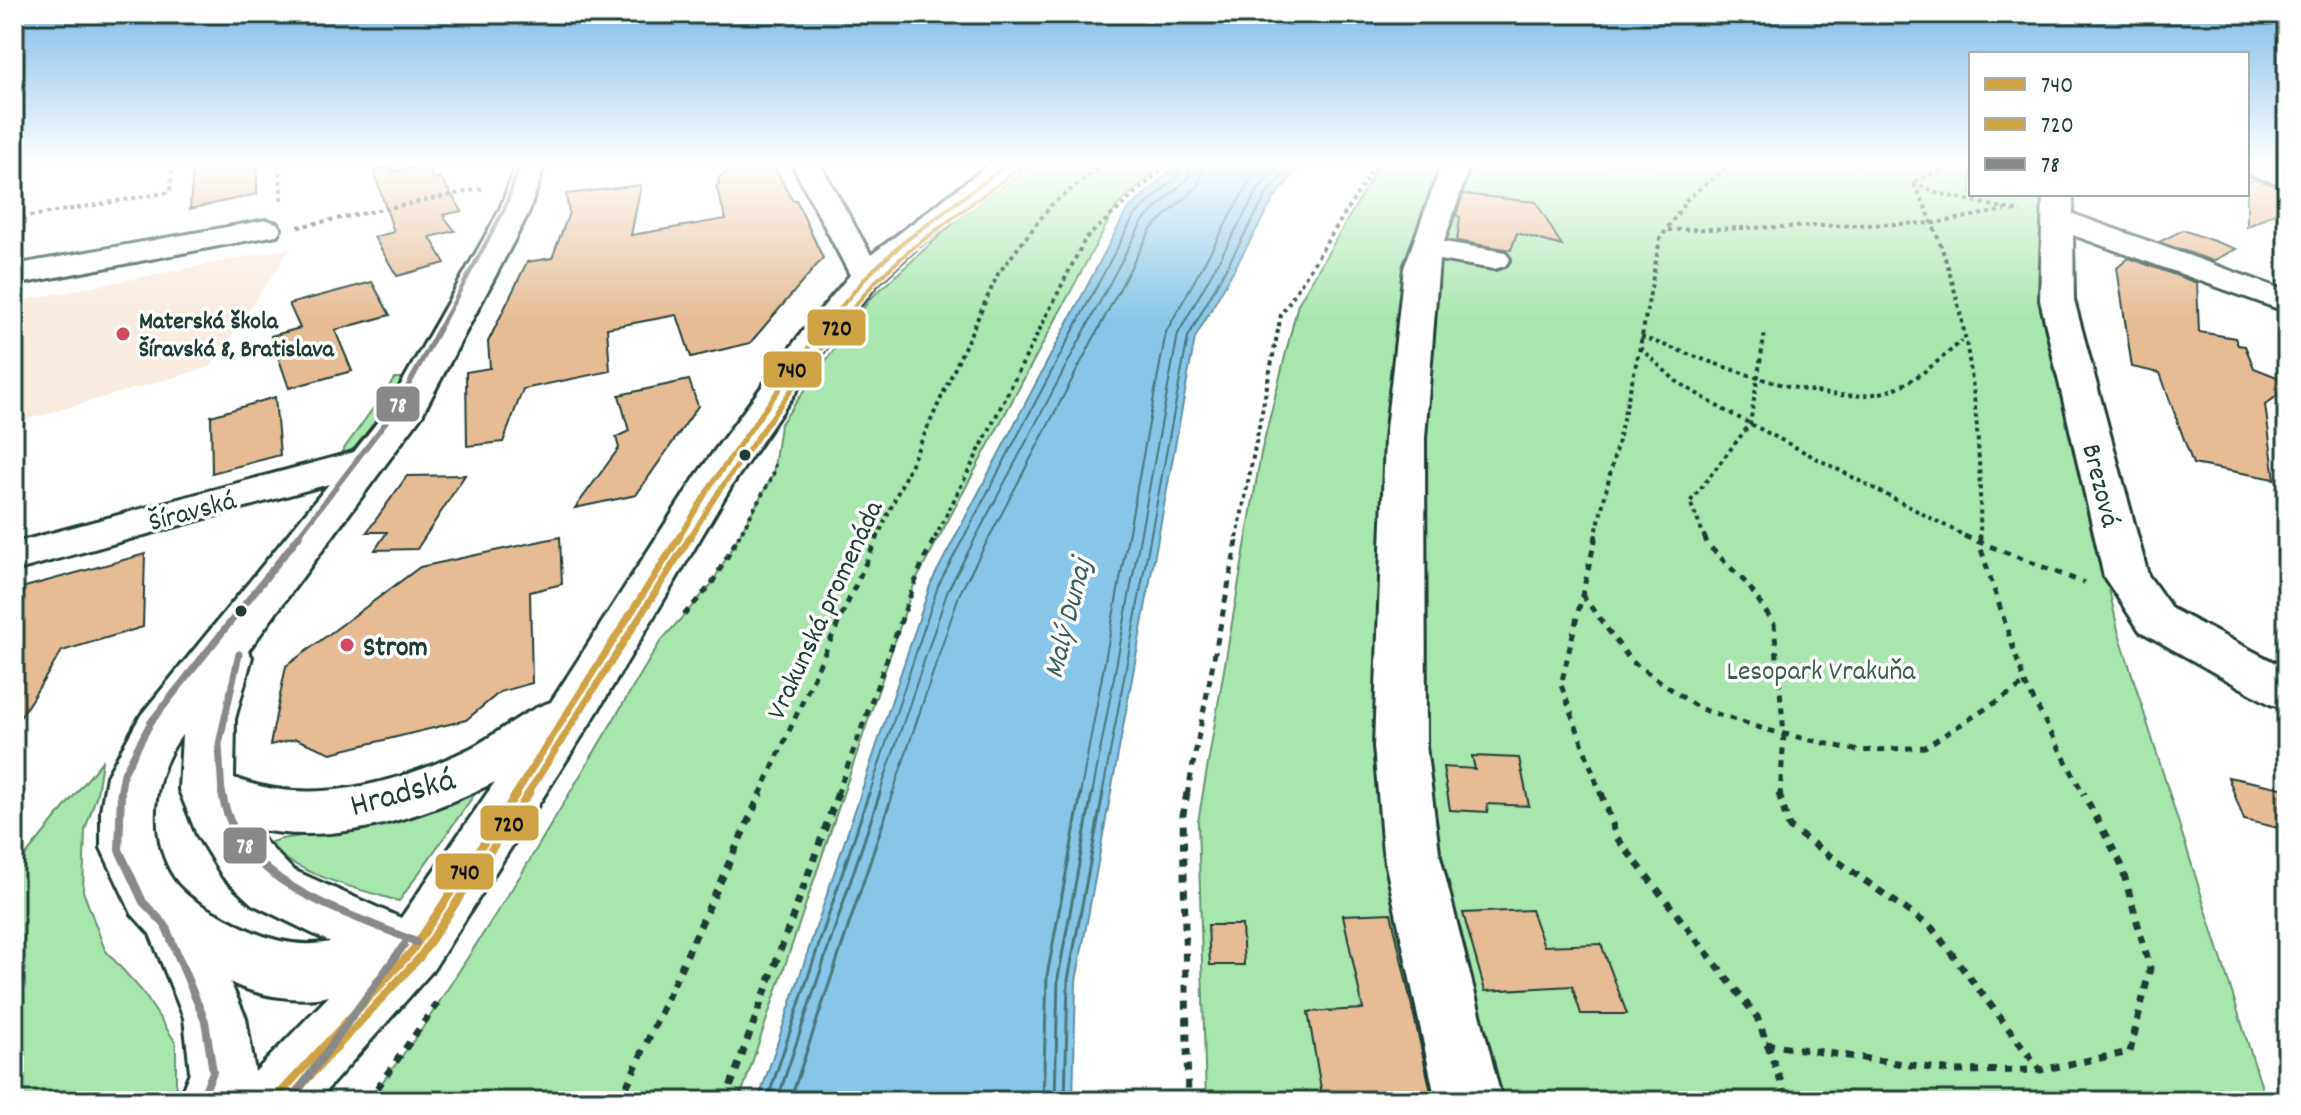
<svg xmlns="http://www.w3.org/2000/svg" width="2301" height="1115" font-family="Dekko,sans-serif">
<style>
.built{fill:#f8ebe0}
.green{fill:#a8e6ad;stroke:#649270;stroke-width:2}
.water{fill:#88c6e8;stroke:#5e8fa0;stroke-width:2}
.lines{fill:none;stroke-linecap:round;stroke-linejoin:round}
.shore-far1{stroke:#49747c;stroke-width:2}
.shore{stroke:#49747c;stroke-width:3}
.building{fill:#e6bc96;stroke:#1f3d34;stroke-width:2}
.minor-casing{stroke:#1f3d34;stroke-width:6}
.path-far2{stroke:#1f3d34;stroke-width:4;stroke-dasharray:4 4;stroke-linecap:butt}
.path-far1{stroke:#1f3d34;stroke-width:5;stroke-dasharray:7 7;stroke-linecap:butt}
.path{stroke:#1f3d34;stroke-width:7;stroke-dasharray:8 8;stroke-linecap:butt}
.minor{fill:#fff;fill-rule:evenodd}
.bus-1-far3-casing{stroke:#fff;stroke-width:8}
.bus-1-far2-casing{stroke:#fff;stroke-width:10}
.bus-1-far1-casing{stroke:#fff;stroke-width:13}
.bus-1-casing{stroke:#fff;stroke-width:14}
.bus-2-far3-casing{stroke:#fff;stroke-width:8}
.bus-2-far2-casing{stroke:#fff;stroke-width:10}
.bus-2-far1-casing{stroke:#fff;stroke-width:13}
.bus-2-casing{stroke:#fff;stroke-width:14}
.bus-3-far3-casing{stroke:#fff;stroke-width:8}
.bus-3-far2-casing{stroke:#fff;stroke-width:10}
.bus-3-far1-casing{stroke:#fff;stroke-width:13}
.bus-3-casing{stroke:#fff;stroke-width:14}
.bus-1-far3{stroke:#cea344;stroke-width:4}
.bus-1-far2{stroke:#cea344;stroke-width:5}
.bus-1-far1{stroke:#cea344;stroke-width:7}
.bus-1{stroke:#cea344;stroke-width:8}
.bus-2-far3{stroke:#cea344;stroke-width:4}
.bus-2-far2{stroke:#cea344;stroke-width:5}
.bus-2-far1{stroke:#cea344;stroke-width:7}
.bus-2{stroke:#cea344;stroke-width:8}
.bus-3-far3{stroke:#898989;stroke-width:4}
.bus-3-far2{stroke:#898989;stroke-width:5}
.bus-3-far1{stroke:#898989;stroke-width:7}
.bus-3{stroke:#898989;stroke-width:8}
.poi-dot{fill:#d1495b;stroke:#fff;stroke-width:3}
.bus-dot{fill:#1f3d34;stroke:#fff;stroke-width:3}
.labels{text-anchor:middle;stroke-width:7;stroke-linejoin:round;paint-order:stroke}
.far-poi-label{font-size:24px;font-weight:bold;fill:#1f3d34;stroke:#fff;text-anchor:start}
.street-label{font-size:28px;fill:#1f3d34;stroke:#fff}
.poi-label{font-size:28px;font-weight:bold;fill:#1f3d34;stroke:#fff;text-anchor:start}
.park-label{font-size:28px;fill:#3a5f4c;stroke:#fff}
.water-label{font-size:30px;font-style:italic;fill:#395f61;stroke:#fff}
.near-street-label{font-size:34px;fill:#1f3d34;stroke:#fff}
.line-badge{stroke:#fff;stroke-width:3}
.badge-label{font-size:22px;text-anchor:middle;font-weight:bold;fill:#fff}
.pale-badge-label{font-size:22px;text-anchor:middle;font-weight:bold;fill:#111}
</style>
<rect width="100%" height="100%" fill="#fff"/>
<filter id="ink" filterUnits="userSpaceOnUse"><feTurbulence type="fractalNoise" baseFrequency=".0125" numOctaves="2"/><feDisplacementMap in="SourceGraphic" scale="16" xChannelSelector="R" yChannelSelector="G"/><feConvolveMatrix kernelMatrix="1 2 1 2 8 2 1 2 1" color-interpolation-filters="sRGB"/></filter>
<g filter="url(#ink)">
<path class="built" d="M291,248L210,367L14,423V302Z"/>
<g class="green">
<path d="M1031,164H1163L1116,207L915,582L739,1101H368L420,1032L522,873L660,642L711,585L773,475L780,425L870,299L960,217Z"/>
<path d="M1380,164H1971V194H2052L2047,308L2118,630L2266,1101H1206L1198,822L1261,453L1298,304Z"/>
<path d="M395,378H408L364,443L338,457Z"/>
<path d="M102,761L97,794L85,830L83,891L105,950L142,991L176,1043V1094L173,1101H14V847L18,865Z"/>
<path d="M472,794L474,795L399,901C353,888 309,877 270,849L271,842L281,839L353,828Z"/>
</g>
<path class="water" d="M1178,164H1302L1275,197L1195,338L1076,981L1073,1101H758L931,583L1127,210Z"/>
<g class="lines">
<g class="shore-far1">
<path d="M869,795L938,586L1134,216L1180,173L1182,164"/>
<path d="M879,795L948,590L1142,222L1188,178L1193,164"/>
<path d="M892,795L959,595L1151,229L1198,186L1205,164"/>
<path d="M1080,795L1166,332L1249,182L1263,164"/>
<path d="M1092,795L1178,334L1259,188L1279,164"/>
<path d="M1102,795L1188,337L1268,192L1292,164"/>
</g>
<g class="shore">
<path d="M767,1101L869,793"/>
<path d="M777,1101L880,793"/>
<path d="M790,1101L893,793"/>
<path d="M1043,1101L1047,976L1081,793"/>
<path d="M1055,1101L1058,978L1092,793"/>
<path d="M1065,1101L1068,980L1103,793"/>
</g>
</g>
<g class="building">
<path d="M193,164H257V194L190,209Z"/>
<path d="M390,164L394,171L427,164L433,179L440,177L462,211L443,215L455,231L430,237L445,263L397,276L374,237L394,232L374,172Z"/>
<path d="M750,164H773L792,200H796L823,258L750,343L691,357L677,315L607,328L610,371L523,389L503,442L467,446L466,372L490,368L488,342L527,262L552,258L569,213L566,194L641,185L631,235L726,219L716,186L719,184L718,178L737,166Z"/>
<path d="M2254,179L2287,189V207L2247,227V183Z"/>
<path d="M1463,194L1536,202L1562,246L1517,233L1511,250L1457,241L1460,217L1456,215Z"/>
<path d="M2183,230L2236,249L2213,261L2159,242Z"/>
<path d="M2129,258L2197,283L2199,332L2235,338L2238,345L2245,346L2254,368L2287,381V388L2265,405L2275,479L2193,464L2160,373L2132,367L2117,268Z"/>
<path d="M372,282L390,315L335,330L352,371L289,388L271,336L300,328L289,304Z"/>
<path d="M689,380L698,406L636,495L575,508L619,448L616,437L629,431L619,395Z"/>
<path d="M275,397L280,455L212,473L211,416Z"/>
<path d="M465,475L417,549L375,550L387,532H367L407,476Z"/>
<path d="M560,537L562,584L530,592L532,683L500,692L466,720L331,753L296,739L270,745L286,666L420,567Z"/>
<path d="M145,554L143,627L62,651L14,727V590Z"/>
<path d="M1472,756L1519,758L1529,806L1487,804L1488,812L1450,810L1443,767L1475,769Z"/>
<path d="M2228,777L2287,789V830L2244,820Z"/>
<path d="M1531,910L1544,946L1601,944L1627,1014H1581L1572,986L1485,991L1463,913Z"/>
<path d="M1391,913L1433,1101H1323L1308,1012L1363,1009L1343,915Z"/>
<path d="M1208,925H1242L1244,965H1210Z"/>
</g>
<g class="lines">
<g class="minor-casing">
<g id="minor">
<path d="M517,164H545L528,214L422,415L248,651L252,657L235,719L234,778C310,808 400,783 471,748C498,734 522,711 551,702L696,476L802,332L850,275L792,164H820L871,255L990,164H1022L915,249L878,283L827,346L732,485L596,714L433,970L317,1101H178L190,1072L184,1018L150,934L132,914L101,848V810L107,776L141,715L329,484L14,571V543L354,452L386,411L498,214ZM182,735L179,790L197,835L223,877L252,904L330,942C294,949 262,938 231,921C210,910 186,899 172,879C144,837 152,774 182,735ZM495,782L401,918L293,870L252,828C334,847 421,818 495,782ZM230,982C256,996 300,1003 329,996L255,1072L246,1018Z"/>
<path d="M1442,164H1470L1444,242L1505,252L1510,259L1505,266L1494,269L1439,260L1425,438L1426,746L1439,852L1502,1101H1436L1383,852L1374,746L1385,438L1404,268Z"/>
<path d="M2247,164L2287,168V186L2247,174Z"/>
<path d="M2043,194H2073V214L2287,291V312L2073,235L2074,300L2148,575L2172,609L2287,669V709L2270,704L2140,631L2104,577L2040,300Z"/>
<path d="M266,220L277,223L281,229L277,235L14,285V265Z"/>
</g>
</g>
<g class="path-far2">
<path d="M279,164L282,203"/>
<path d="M1955,164L1913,182C1969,287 1982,420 1980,538"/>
<path d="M1913,182L1937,193L2021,212"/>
<path d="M14,219L170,192L173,164"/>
<path d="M298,227L484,188"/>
<path d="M1668,230L1935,223L2005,210"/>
<path d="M1641,337C1704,358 1827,413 1891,390C1918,380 1940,359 1962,341"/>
<path d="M1640,348L1676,381L1722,409L1969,538"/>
<path d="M738,538L773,475L775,464"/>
<path d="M877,538L998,274L1051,205L1104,164"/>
<path d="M935,538L1085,239L1168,164"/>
<path d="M1237,538L1281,315L1376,164"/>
<path d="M1595,538L1640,347L1660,239L1688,198L1732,164"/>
<path d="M1705,538L1690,502L1750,424L1765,332"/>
</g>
<g class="path-far1">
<path d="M1596,536L1561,685L1601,795"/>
<path d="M1704,536L1708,545L1748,585L1774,624L1784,734L1780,795"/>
<path d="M1964,536L2084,583"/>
<path d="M1980,536V546L2025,684L2084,795"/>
<path d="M1582,595L1631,661L1698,708L1767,730L1859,751L1925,747L2025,684"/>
<path d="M684,615L711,585L739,536"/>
<path d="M760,795L878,536"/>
<path d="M837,795L923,561L936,536"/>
<path d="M1187,795L1238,536"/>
</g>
<g class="path">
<path d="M1187,793L1183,814L1188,1101"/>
<path d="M1601,793L1617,838L1757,1017L1788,1101"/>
<path d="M1779,793L1789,827L1932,928L2040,1070"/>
<path d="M1766,1044L1952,1071L2040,1070L2130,1052L2150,968L2121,864L2083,793"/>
<path d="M368,1101L441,998"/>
<path d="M620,1101L761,793"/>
<path d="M725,1101L838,793"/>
</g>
<use href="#minor" class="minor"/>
<g class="bus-1-far3-casing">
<path id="bus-1-far3" d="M821,331L867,276L904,242L1008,164"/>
</g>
<g class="bus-1-far2-casing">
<path id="bus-1-far2" d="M679,538L711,485L822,329"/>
</g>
<g class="bus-1-far1-casing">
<path id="bus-1-far1" d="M515,795L680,536"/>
</g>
<g class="bus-1-casing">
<path id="bus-1" d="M273,1101L412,951L517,793"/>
</g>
<g class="bus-2-far3-casing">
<path id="bus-2-far3" d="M834,331L874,283L910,250L1014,172"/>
</g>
<g class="bus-2-far2-casing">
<path id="bus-2-far2" d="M690,538L719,491L835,329"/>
</g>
<g class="bus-2-far1-casing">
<path id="bus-2-far1" d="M527,795L691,536"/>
</g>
<g class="bus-2-casing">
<path id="bus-2" d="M287,1101L420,957L529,793"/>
</g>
<g class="bus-3-far3-casing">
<path id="bus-3-far3" d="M438,331L504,210L520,164"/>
</g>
<g class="bus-3-far2-casing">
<path id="bus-3-far2" d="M297,538L395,410L439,329"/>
</g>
<g class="bus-3-far1-casing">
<g id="bus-3-far1">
<path d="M120,795L124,773L151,722L299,536"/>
<path d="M222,795L219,744L239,654"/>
</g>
</g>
<g class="bus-3-casing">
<g id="bus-3">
<path d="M121,793L119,850L143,902L165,925L205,1021L213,1072L202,1097"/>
<path d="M222,793C237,885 343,910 416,942"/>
<path d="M295,1095L404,945"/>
</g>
</g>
<use href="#bus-1-far3" class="bus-1-far3"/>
<use href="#bus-1-far2" class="bus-1-far2"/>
<use href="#bus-1-far1" class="bus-1-far1"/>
<use href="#bus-1" class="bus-1"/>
<use href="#bus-2-far3" class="bus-2-far3"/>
<use href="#bus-2-far2" class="bus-2-far2"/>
<use href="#bus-2-far1" class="bus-2-far1"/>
<use href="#bus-2" class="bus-2"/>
<use href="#bus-3-far3" class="bus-3-far3"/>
<use href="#bus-3-far2" class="bus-3-far2"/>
<use href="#bus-3-far1" class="bus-3-far1"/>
<use href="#bus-3" class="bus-3"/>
</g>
</g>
<linearGradient id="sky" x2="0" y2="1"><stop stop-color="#81bbe8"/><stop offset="0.51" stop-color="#fff"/><stop offset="1" stop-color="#fff" stop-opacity="0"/></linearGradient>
<rect width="2301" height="320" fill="url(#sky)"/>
<g class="poi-dot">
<circle cx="123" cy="334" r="8"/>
<circle cx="347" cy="645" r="8"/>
</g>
<g class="bus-dot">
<circle cx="745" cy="455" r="7"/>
<circle cx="241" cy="611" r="7"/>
</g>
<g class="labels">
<g class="far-poi-label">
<text x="139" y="328">Materská škola<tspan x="139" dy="28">Šíravská 8, Bratislava</tspan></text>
</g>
<g class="street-label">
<text transform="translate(2103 485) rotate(76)" y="10">Brezová</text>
<text transform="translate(192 509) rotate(-15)" y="10">Šíravská</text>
<text transform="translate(823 609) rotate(-65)" y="10">Vrakunská promenáda</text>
</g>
<g class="poi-label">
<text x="363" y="655">Strom</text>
</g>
<g class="park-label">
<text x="1821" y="679">Lesopark Vrakuňa</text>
</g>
<g class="water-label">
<text transform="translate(1066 618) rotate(-76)" y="10">Malý Dunaj</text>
</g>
<g class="near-street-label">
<text transform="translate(402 790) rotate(-15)" y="12">Hradská</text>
</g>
</g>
<g class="line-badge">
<rect x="806" y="308" width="61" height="39" rx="8" fill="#cea344"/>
<rect x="762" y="350" width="61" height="39" rx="8" fill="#cea344"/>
<rect x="375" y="385" width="46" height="38" rx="8" fill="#898989"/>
<rect x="479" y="804" width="61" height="38" rx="8" fill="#cea344"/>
<rect x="222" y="826" width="46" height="39" rx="8" fill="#898989"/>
<rect x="434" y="852" width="61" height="39" rx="8" fill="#cea344"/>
</g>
<g class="badge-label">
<text x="398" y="412">78</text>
<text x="245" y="853">78</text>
</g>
<g class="pale-badge-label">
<text x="837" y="335">720</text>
<text x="792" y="377">740</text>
<text x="509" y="831">720</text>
<text x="465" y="879">740</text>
</g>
<rect width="2301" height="1115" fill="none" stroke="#fff" stroke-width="48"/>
<rect x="24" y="24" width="2253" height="1067" fill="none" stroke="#1f3d34" stroke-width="3" filter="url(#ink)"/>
<rect x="1969" y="52" width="280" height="144" fill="#ffffff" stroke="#a5b1ae" stroke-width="2"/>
<rect x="1985" y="78" width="40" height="12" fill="#cea344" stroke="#a5b1ae" stroke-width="2"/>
<text x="2041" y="92" font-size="24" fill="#1f3d34">740</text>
<rect x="1985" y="118" width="40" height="12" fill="#cea344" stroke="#a5b1ae" stroke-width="2"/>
<text x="2041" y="132" font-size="24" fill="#1f3d34">720</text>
<rect x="1985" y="158" width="40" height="12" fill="#898989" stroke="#a5b1ae" stroke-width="2"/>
<text x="2041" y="172" font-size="24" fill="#1f3d34">78</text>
</svg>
